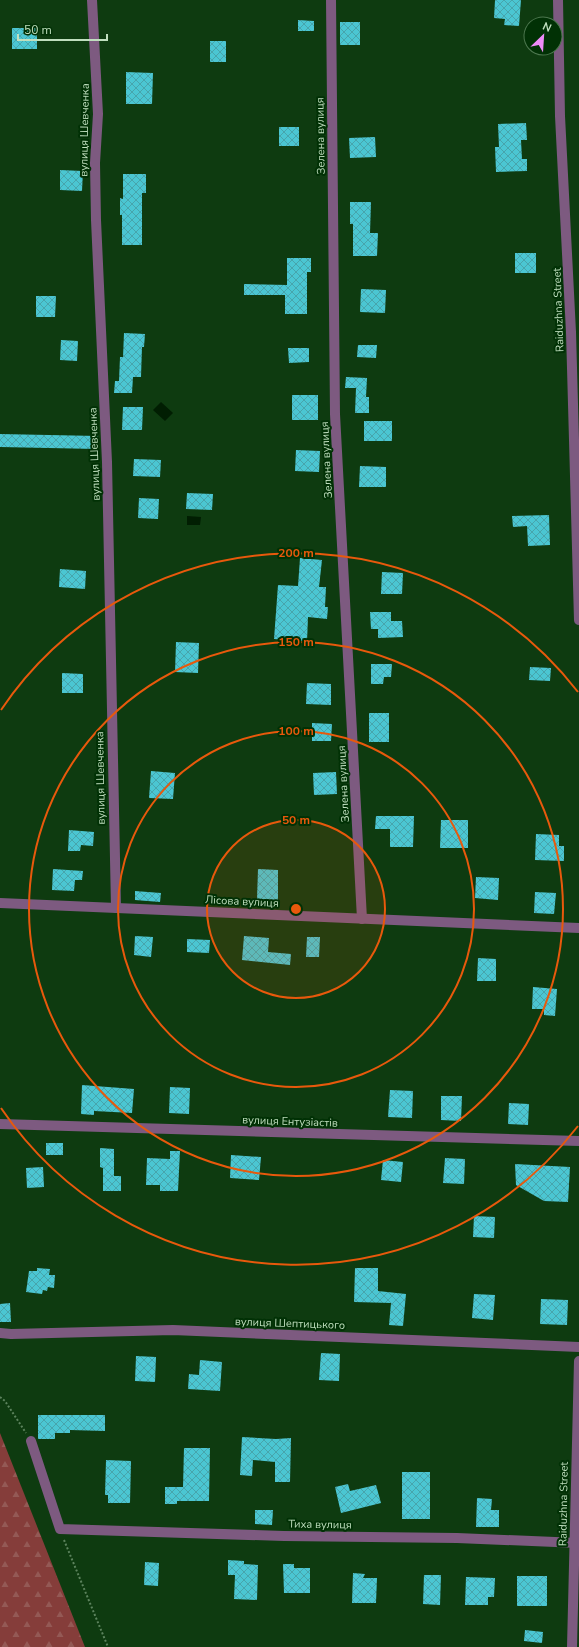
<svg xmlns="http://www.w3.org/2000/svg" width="579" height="1647" font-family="'Nunito Sans',sans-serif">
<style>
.forest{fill:url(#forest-firs)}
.water{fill:#011e02}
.building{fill:url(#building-cross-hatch)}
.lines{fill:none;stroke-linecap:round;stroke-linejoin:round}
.path{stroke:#5c835d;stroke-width:2;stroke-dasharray:2 2;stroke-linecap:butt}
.minor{stroke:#7d5a80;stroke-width:10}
.ring{fill:none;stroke:#e8590c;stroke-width:2}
.labels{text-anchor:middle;stroke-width:4;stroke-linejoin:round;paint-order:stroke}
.street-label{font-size:11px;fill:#c0dfbf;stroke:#013105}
.centre{fill:#e8590c;stroke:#013105;stroke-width:2}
.ring-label{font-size:12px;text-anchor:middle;font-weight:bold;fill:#e8590c;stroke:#013105;stroke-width:4;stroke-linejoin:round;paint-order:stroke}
</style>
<defs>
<pattern id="forest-firs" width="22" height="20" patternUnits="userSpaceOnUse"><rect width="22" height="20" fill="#853d3a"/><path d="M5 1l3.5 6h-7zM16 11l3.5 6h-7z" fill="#945955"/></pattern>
<pattern id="building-cross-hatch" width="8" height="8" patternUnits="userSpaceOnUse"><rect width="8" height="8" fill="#4bc6d2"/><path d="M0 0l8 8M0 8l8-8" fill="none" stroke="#47a5ac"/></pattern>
</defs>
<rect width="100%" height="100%" fill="#0e3b10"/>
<path class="forest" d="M0,1433L85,1647H0Z"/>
<g class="water">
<path d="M161,402L173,413L165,421L153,410Z"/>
<path d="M187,516L201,517L200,525H187Z"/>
</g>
<g class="building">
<path d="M495,0H521L519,26L504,25L505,19L494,18Z"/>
<path d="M298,20L314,21V31H298Z"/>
<rect x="340" y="22" width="20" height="23"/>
<rect x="12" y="28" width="25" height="21"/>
<rect x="210" y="41" width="16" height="21"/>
<path d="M126,72L153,73L152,104H126Z"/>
<path d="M526,123L527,140H521L522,159H527V171L496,172L495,147H499L498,124Z"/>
<rect x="279" y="127" width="20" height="19"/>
<path d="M375,137L376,157L350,158L349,138Z"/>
<path d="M60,170L83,171L82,191L60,190Z"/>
<path d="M123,174H146V193H142V245H122V215H120V198L123,199Z"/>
<path d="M350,202H371L370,233H378L377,256H353V224H350Z"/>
<rect x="515" y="253" width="21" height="20"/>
<path d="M287,258H311V272H307V314H285V295H244V284L287,285Z"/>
<path d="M361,289L386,290L385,313L360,312Z"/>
<path d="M36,296H56L55,317H36Z"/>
<path d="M124,333L145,334L144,347H142L141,377H133L132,393H114L115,381H119L120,357H123Z"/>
<path d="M61,340L78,341L77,361L60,360Z"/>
<path d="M358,345H377L376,358L357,357Z"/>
<path d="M288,348H309V362L289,363Z"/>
<path d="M346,377L367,378L366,397H369V413H355L356,388H345Z"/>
<rect x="292" y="395" width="26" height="25"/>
<path d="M123,407H143L142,430H122Z"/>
<rect x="364" y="421" width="28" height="20"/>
<path d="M0,434L98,436L97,449L0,447Z"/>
<path d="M296,450L320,451L319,472L295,471Z"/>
<path d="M134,459L161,460L160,477L133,476Z"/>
<path d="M360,466L386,467V487H359Z"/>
<path d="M187,493L213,494L212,510L186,509Z"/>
<path d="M139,498L159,499L158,519L138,518Z"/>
<path d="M549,515L550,545L528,546L527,526L513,527L512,516Z"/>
<path d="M300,558L322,560L319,587H326L325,607H328L327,619L308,617L307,642L274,639L278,585L298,586Z"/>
<path d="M60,569L86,571L85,589L59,587Z"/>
<path d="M382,572L403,573L402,594H381Z"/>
<path d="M370,612H391V621H402L403,637L378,638V629H371Z"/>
<path d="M176,642L199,643L198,673L175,672Z"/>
<path d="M371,664H392L391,677H384L383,684H371Z"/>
<path d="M530,667L551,668L550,681L529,680Z"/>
<path d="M62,673L83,674V693H62Z"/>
<path d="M307,683L331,684V705L306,704Z"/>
<rect x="369" y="713" width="20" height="29"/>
<path d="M312,723L332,724L331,741H312Z"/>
<path d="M151,771L175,773L173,799L149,798Z"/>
<path d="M336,772L337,794L314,795L313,773Z"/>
<path d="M376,816H414L413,847H390V829H375Z"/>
<path d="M441,820H468V848H440Z"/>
<path d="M69,830L94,832L93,846L81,845L80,851H68Z"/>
<path d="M536,834L559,835V846H564V861L535,860Z"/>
<path d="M53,869L83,871L82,880H75L74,891L52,890Z"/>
<path d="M258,869L278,870V900L257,899Z"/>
<path d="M476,877L499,878L498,900L475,898Z"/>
<path d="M135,891L161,893L160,902L135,900Z"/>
<path d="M535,892L556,893L554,914L534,913Z"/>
<path d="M135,936L153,937L151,957L134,955Z"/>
<path d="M244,936L269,938L268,952L291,954L290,965L242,960Z"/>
<path d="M307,937H320L319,957H306Z"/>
<path d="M187,939L210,940L209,953L187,952Z"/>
<path d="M478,958L496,959V981H477Z"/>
<path d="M533,987L557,989L555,1016L544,1015V1009H532Z"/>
<path d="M82,1085L134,1089L132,1113L94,1111V1115L81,1114Z"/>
<path d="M170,1087L190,1088L189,1114L169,1113Z"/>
<path d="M390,1090L413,1091L412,1118L388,1117Z"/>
<path d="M441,1096H462L461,1121L441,1120Z"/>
<path d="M509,1103L529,1104L528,1125L508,1124Z"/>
<rect x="46" y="1143" width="17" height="12"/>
<path d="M100,1148L114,1149V1176H121V1191H103V1168L100,1167Z"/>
<path d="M170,1151H180L178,1191H160V1185H146L147,1158L170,1159Z"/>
<path d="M231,1155L261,1157L259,1180L230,1178Z"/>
<path d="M445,1158L465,1159L464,1184L443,1183Z"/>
<path d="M383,1160L403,1162L401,1182L381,1180Z"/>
<path d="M515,1164L570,1167L568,1202L544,1201L516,1185Z"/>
<path d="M43,1167L44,1187L27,1188L26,1168Z"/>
<path d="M474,1216L495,1217L494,1238L473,1237Z"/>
<path d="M37,1268L50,1269L49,1275H55L54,1288L48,1287L47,1291L43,1290L42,1294L26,1292L29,1271H37Z"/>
<path d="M355,1268H378V1291L406,1294L403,1326L389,1325L391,1303L354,1302Z"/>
<path d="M474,1294L495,1295L493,1320L472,1318Z"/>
<path d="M541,1299L568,1300L567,1325L540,1324Z"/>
<path d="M10,1303L11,1322H0V1304Z"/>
<path d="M321,1353L340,1354L339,1381L319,1380Z"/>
<path d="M136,1356L156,1357L155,1382L135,1381Z"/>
<path d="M200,1360L222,1362L220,1391L188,1389L189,1374L199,1375Z"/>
<path d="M38,1415H105V1431L70,1430V1433H55V1439H38Z"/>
<path d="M242,1437L276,1439L291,1438L290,1482H275V1462L253,1460L252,1476L240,1475Z"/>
<path d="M184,1448H210L209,1501H177V1504H165V1487H183Z"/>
<path d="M106,1460L131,1461L130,1503H108V1495H105Z"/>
<rect x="402" y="1472" width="28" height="47"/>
<path d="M348,1484L350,1491L376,1485L381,1503L341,1513L335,1487Z"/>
<path d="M477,1498L492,1499L491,1510H499V1527H476Z"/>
<path d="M255,1510H273L272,1525L255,1524Z"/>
<path d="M228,1560L244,1561V1564L258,1565L257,1600L234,1599L235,1575H228Z"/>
<path d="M145,1562L159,1563L158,1586L144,1585Z"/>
<path d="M283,1564H294V1568H310V1593H284Z"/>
<path d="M353,1573L365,1574L363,1578H377L376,1603H352Z"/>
<path d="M424,1575H441L440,1605L423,1604Z"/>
<rect x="517" y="1576" width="30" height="30"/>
<path d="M466,1577L495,1578L494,1597H488V1605H465Z"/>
<path d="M525,1630L543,1632L542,1643L524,1641Z"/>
</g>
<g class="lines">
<g class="path">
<path d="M0,1397L5,1401L26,1433"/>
<path d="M64,1540L108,1647"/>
</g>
<g class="minor">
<path d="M92,0L98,114L95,163L96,220L107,462L116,908"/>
<path d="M331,0L335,414L362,919"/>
<path d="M558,0L560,116L571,332L579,620"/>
<path d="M0,903L579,928"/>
<path d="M0,1124L579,1141"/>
<path d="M0,1333L11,1334L173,1330L579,1347"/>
<path d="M31,1441L60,1529L284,1536L457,1538L579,1543"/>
<path d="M572,1647L579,1361"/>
</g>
</g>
<circle cx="296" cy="909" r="89" fill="#e8590c" fill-opacity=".12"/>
<g class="ring">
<circle cx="296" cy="909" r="89"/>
<circle cx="296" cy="909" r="178"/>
<circle cx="296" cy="909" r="267"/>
<path d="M578 1126A356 356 0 0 1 1 1108M1 710A356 356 0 0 1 578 692"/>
</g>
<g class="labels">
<g class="street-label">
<text transform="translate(84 130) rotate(-89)" y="4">вулиця Шевченка</text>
<text transform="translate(320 136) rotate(-91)" y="4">Зелена вулиця</text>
<text transform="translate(558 310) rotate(-92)" y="4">Raiduzhna Street</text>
<text transform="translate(94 454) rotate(-92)" y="4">вулиця Шевченка</text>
<text transform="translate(326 460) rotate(-93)" y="4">Зелена вулиця</text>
<text transform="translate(100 778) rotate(-91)" y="4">вулиця Шевченка</text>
<text transform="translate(343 784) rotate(-93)" y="4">Зелена вулиця</text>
<text transform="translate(242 901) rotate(3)" y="4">Лісова вулиця</text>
<text transform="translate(290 1121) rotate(2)" y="4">вулиця Ентузіастів</text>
<text transform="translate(290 1323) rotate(2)" y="4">вулиця Шептицького</text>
<text transform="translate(563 1504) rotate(-89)" y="4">Raiduzhna Street</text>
<text transform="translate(320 1524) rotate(1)" y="4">Тиха вулиця</text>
</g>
</g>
<circle cx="296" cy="909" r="6" class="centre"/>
<g class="ring-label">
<text x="296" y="557">200 m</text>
<text x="296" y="646">150 m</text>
<text x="296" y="735">100 m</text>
<text x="296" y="824">50 m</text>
</g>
<g transform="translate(543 36) rotate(25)"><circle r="19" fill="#013105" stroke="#4d774f"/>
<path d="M0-3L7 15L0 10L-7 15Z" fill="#ee8bf8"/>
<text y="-6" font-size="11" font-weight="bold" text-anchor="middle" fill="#c0dfbf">N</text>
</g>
<path d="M18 34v6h89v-6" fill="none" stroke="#c0dfbf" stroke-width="2"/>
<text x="24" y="34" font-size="12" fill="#c0dfbf" stroke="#013105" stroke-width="3" paint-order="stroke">50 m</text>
</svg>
